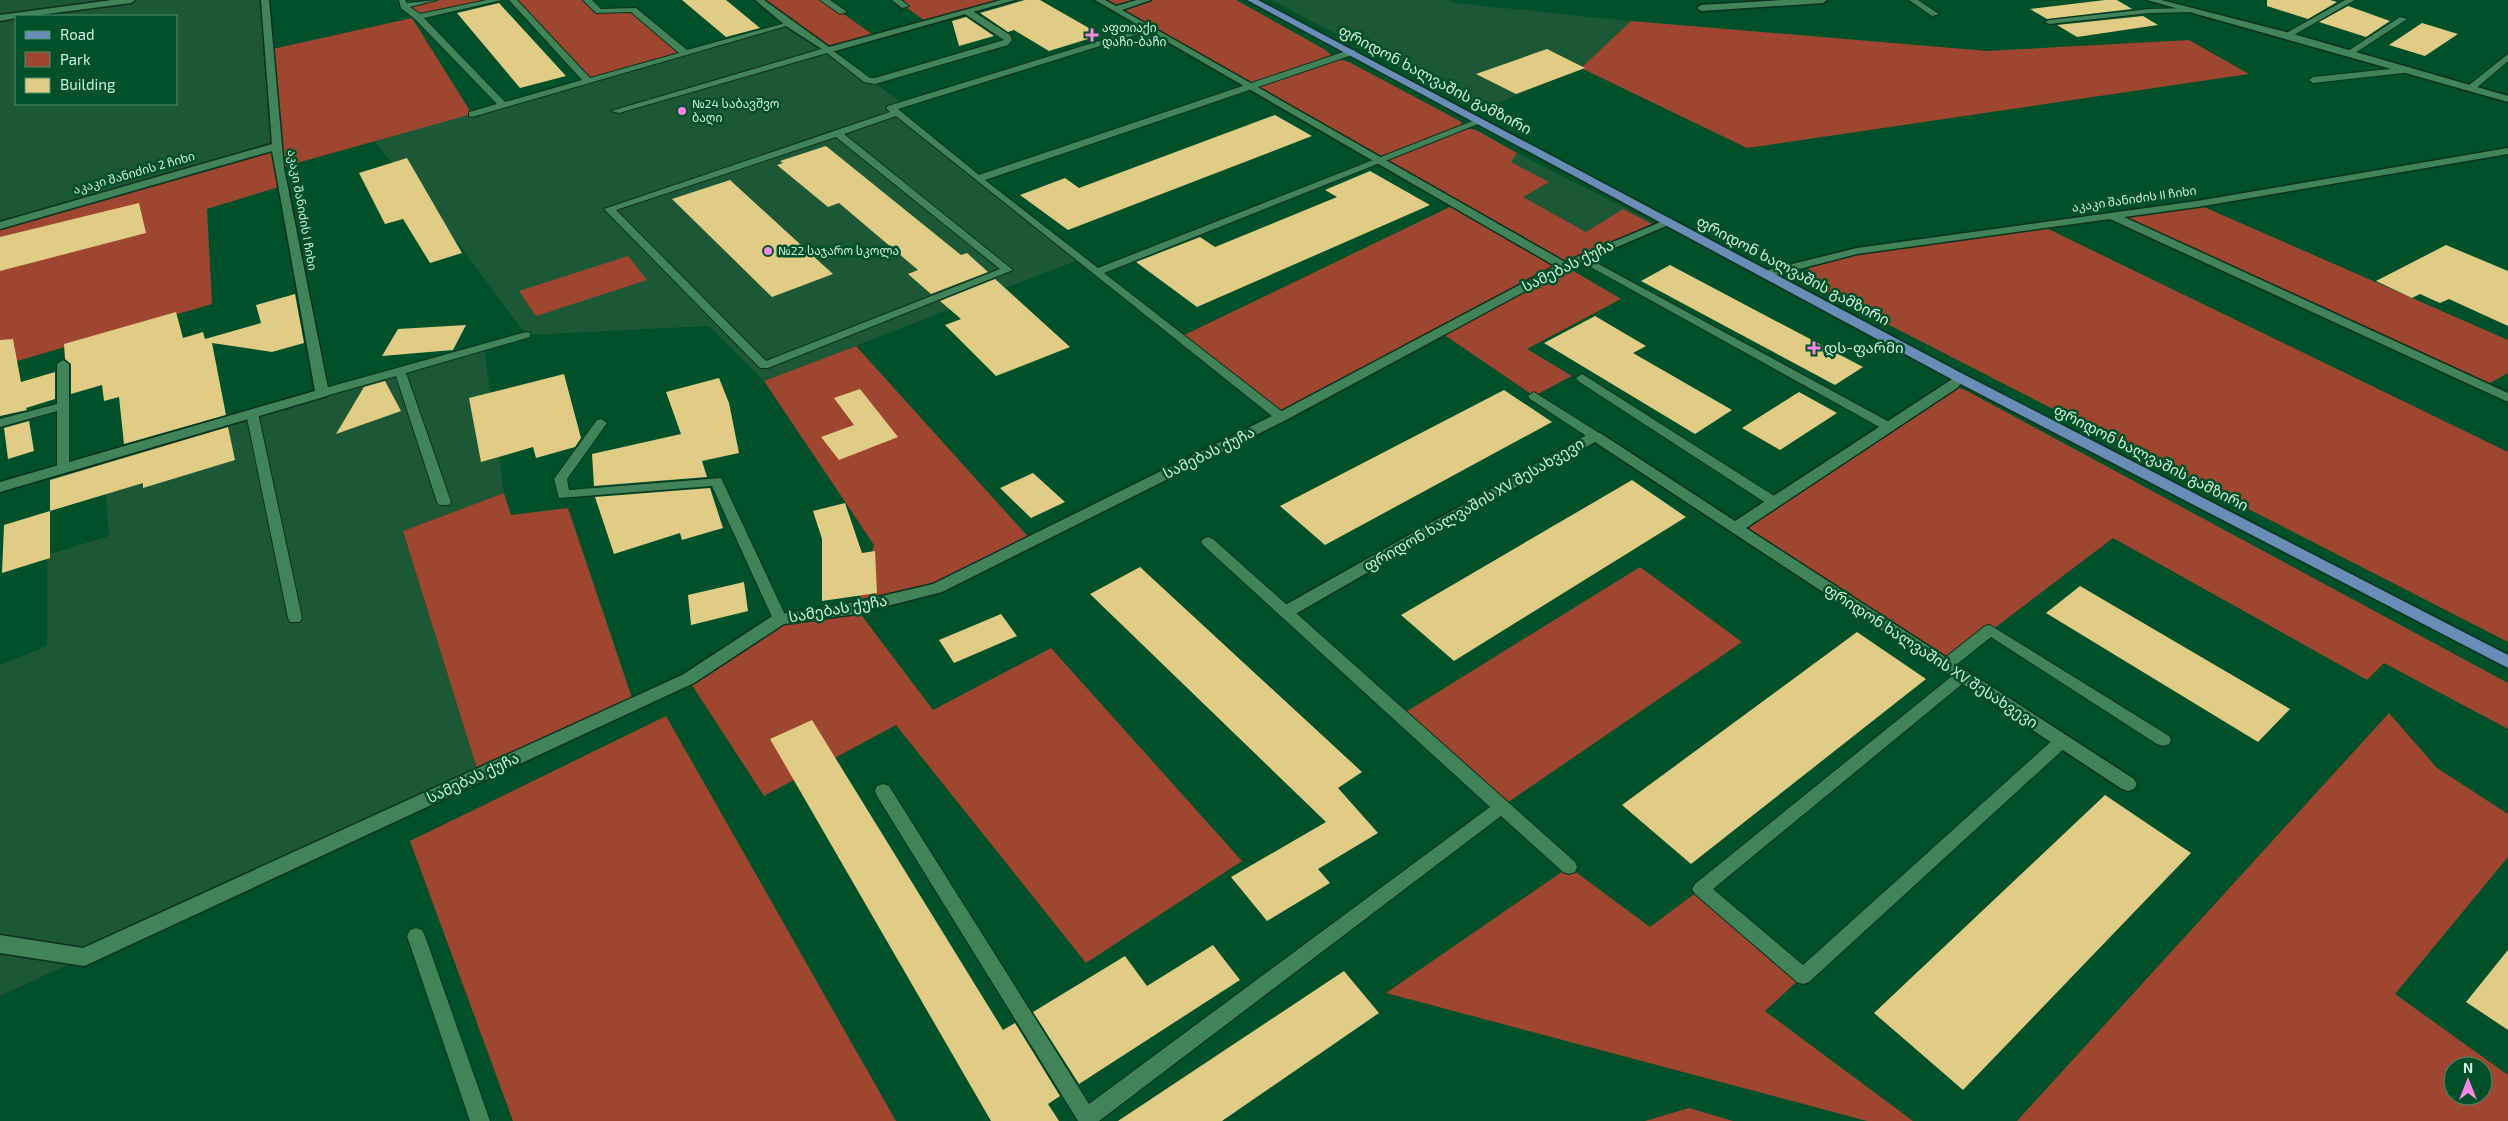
<svg xmlns="http://www.w3.org/2000/svg" width="2508" height="1121" font-family="'Exo 2','Noto Sans Georgian',sans-serif">
<style>
.built{fill:#1d5836;fill-rule:evenodd}
.green{fill:#9f4630;fill-rule:evenodd}
.building{fill:#e0cc84}
.lines{fill:none;stroke-linecap:round;stroke-linejoin:round}
.lane-casing{stroke:#0c311c;stroke-width:2}
.street-casing{stroke:#0c311c;stroke-width:3}
.primary-casing{stroke:#0c311c;stroke-width:3}
.lane{fill:#41845a;fill-rule:evenodd}
.street{fill:#41845a;fill-rule:evenodd}
.primary{fill:#688db7;fill-rule:evenodd}
.poi-dot{fill:#fb87e5;stroke:#00502a;stroke-width:2}
.labels{text-anchor:middle;stroke-width:5;stroke-linejoin:round;paint-order:stroke}
.far-poi-label{font-size:12px;fill:#cdefd7;stroke:#00502a;text-anchor:start}
.far-street-label{font-size:12px;fill:#cdefd7;stroke:#00502a}
.street-label{font-size:15px;fill:#cdefd7;stroke:#00502a}
.poi-label{font-size:15px;fill:#cdefd7;stroke:#00502a;text-anchor:start}
</style>
<rect width="100%" height="100%" fill="#00502a"/>
<g class="built">
<path d="M0,0H265L277,146L0,226ZM16,16H176V104H16Z"/>
<path d="M1271,0H1448L1454,3L1631,21L1581,68L1482,110Z"/>
<path d="M789,24L904,104L892,108L1081,259L764,381L709,326L526,335L459,244L374,141Z"/>
<path d="M1517,153L1643,217L1656,226L1623,209L1586,232L1522,197L1548,182L1510,162Z"/>
<path d="M484,347L504,493L403,531L479,775L0,996V665L47,646V555L109,536L103,457Z"/>
</g>
<g class="green">
<path d="M433,0H498L418,17L404,6Z"/>
<path d="M513,0H587L599,11L633,10L685,53L588,81Z"/>
<path d="M759,0H824L876,37L828,50Z"/>
<path d="M896,0H994L1000,3L928,23Z"/>
<path d="M1099,0H1236L1324,49L1335,58L1349,62L1460,121L1465,128L1476,130L1517,153L1511,162L1549,182L1523,197L1586,232L1623,209L1656,226L1565,266L1621,299L1527,349L1572,376L1534,396L1440,332L1281,417L1180,337L1456,204Z"/>
<path d="M412,18L472,114L279,168L282,186L207,209L212,304L0,366V226L276,146L268,50Z"/>
<path d="M1631,21L1988,51L2189,40L2249,74L1747,148L1581,68Z"/>
<path d="M2197,204L2508,340V373L2483,387L2112,216Z"/>
<path d="M2042,226L2508,452V642L1809,284V264L1857,251Z"/>
<path d="M628,256L647,280L536,316L519,291Z"/>
<path d="M856,346L1032,541L937,588L856,608L933,710L1051,648L1242,861L1086,963L896,725L764,796L688,679L780,619L856,608L874,545L764,381Z"/>
<path d="M1952,385L1967,391L2508,683V729L2384,663L2367,680L2113,538L1946,665L1735,528Z"/>
<path d="M504,493L511,515L568,508L634,704L479,775L403,531Z"/>
<path d="M1640,567L1742,642L1501,807L1401,715Z"/>
<path d="M2389,713L2437,768L2508,814V857L2395,994L2508,1075V1121H2017ZM2453,1066H2483V1096H2453Z"/>
<path d="M666,716L896,1121H513L410,841Z"/>
<path d="M1569,867L1650,927L1701,889L1803,976L1765,1011L1913,1121H1867L1386,993Z"/>
<path d="M1689,1108L1733,1121H1645Z"/>
</g>
<g class="building">
<path d="M682,0H726L760,28L726,37Z"/>
<path d="M1025,0H1040L1101,35L1049,51L1014,30L1008,32L980,13Z"/>
<path d="M2105,0H2117L2132,9L2047,19L2030,9Z"/>
<path d="M2267,0H2330L2337,2L2308,19L2267,6Z"/>
<path d="M499,3L566,76L520,88L457,13Z"/>
<path d="M2348,6L2390,21L2366,37L2319,22Z"/>
<path d="M2143,16L2158,25L2077,37L2057,25Z"/>
<path d="M966,17L994,36L959,46L952,21Z"/>
<path d="M2422,23L2458,34L2425,56L2389,45Z"/>
<path d="M1547,49L1585,68L1516,94L1476,74Z"/>
<path d="M1275,115L1312,136L1068,230L1020,195L1065,178L1079,188Z"/>
<path d="M826,146L961,255L967,253L988,272L931,294L908,274L918,270L839,203L828,207L777,165L783,163L780,161Z"/>
<path d="M407,158L462,253L430,263L403,219L385,224L359,173Z"/>
<path d="M1370,171L1430,205L1197,307L1136,262L1200,237L1215,247L1337,197L1325,190Z"/>
<path d="M730,180L778,224L833,274L772,297L672,199Z"/>
<path d="M139,203L146,233L0,271V237Z"/>
<path d="M2446,245L2508,271V326L2449,299L2440,303L2420,294L2412,298L2376,281Z"/>
<path d="M1670,265L1863,367L1835,385L1641,281Z"/>
<path d="M995,279L1070,347L996,376L945,325L961,319L940,301Z"/>
<path d="M295,294L304,343L272,352L212,343L226,415L124,444L119,397L104,401L102,385L71,394V364L65,359L64,344L176,312L183,338L203,332L205,339L261,323L256,305Z"/>
<path d="M1595,316L1646,346L1633,353L1732,410L1695,434L1544,343Z"/>
<path d="M466,325L453,350L382,356L398,329Z"/>
<path d="M13,339L21,382L55,372V399L26,408L27,410L0,416V340Z"/>
<path d="M564,374L581,438L575,447L536,458L533,447L481,462L469,398Z"/>
<path d="M719,378L729,403L739,453L702,461L707,477L594,486L592,454L681,434L666,392Z"/>
<path d="M385,381L401,411L336,434L364,387Z"/>
<path d="M860,389L898,437L839,460L821,437L854,425L834,398Z"/>
<path d="M1504,390L1552,422L1325,545L1280,506Z"/>
<path d="M1799,392L1837,413L1780,450L1742,428Z"/>
<path d="M29,421L34,451L8,459L4,428Z"/>
<path d="M228,427L235,460L143,488V483L50,511V480Z"/>
<path d="M1033,473L1065,502L1031,518L1000,488Z"/>
<path d="M1632,480L1686,517L1454,661L1401,615Z"/>
<path d="M710,488L723,528L682,540L680,533L614,554L595,497Z"/>
<path d="M845,503L862,553L875,551L877,593L822,601V539L813,511Z"/>
<path d="M50,511V558L2,573L4,525Z"/>
<path d="M1140,567L1362,772L1338,788L1378,833L1318,869L1330,883L1267,921L1231,877L1326,822L1090,594Z"/>
<path d="M744,582L748,611L691,625L688,595Z"/>
<path d="M2080,586L2290,709L2258,742L2046,613Z"/>
<path d="M1001,614L1017,636L954,663L939,640Z"/>
<path d="M1857,632L1926,679L1691,864L1622,805Z"/>
<path d="M812,720L1003,1030L1015,1023L1060,1096L1048,1104L1059,1121H991L770,739Z"/>
<path d="M2105,795L2191,853L1963,1090L1874,1013Z"/>
<path d="M1213,945L1240,980L1079,1084L1033,1012L1125,956L1147,986Z"/>
<path d="M2508,950V1030L2466,1002Z"/>
<path d="M1344,971L1379,1013L1222,1121H1118Z"/>
</g>
<g class="lines">
<g class="lane-casing">
<g id="lane">
<path d="M399,0H405L407,3L437,0L410,7L420,14L487,0H502L424,18L505,102L582,80L509,0H517L590,78L679,53L631,12L596,13L583,0H592L601,9L636,8L687,50L789,22L793,24L472,117L469,116V112L497,104L415,19L401,8Z"/>
<path d="M820,0H830L847,12L840,14Z"/>
<path d="M892,0H901L909,6L902,8Z"/>
<path d="M1909,0H1918L1939,14L1932,16Z"/>
<path d="M2345,0H2355L2290,37L2283,35Z"/>
<path d="M2191,8H2194V12L2149,13L2049,24L2045,22L2049,20L2149,9Z"/>
<path d="M965,10H971L1010,35L1012,40L1008,45L875,84L864,82L827,53L619,113L611,111L828,47L870,78H875L1004,40L965,14Z"/>
<path d="M2400,17L2407,19L2352,55L2345,53Z"/>
<path d="M1148,26L1152,28L1151,30L898,109L979,175L1349,50H1355V54L985,180L1098,268L1475,120L1483,122L1104,273L1285,414L1287,417L1285,420H1277L896,116L844,134L1013,270L768,368H760L604,209L890,112L886,108L888,106ZM836,137L1000,269L766,361L616,210Z"/>
<path d="M2508,54V61L2474,90H2468V86Z"/>
<path d="M2409,67L2413,70L2412,72L2313,83L2309,80L2313,77Z"/>
<path d="M1582,255L1893,424L1895,427L1889,431L1885,430L1578,260V256Z"/>
<path d="M526,332L530,333V337L406,373L451,502L449,505H439L437,502L396,376L322,397L316,393L318,390Z"/>
<path d="M63,360L69,364V469L63,473L57,469V411L0,427V419L57,404V364Z"/>
<path d="M1582,374L1779,499L1781,502L1779,505H1769L1578,381L1576,378Z"/>
<path d="M1534,392L1599,433L1601,436L1599,439H1591L1530,399L1528,396Z"/>
<path d="M252,409L258,413L302,618L300,622H290L288,618L246,413Z"/>
<path d="M601,419L607,423L567,479L569,490L721,478L787,619L785,623H775L773,619L712,486L559,498L554,479L597,420Z"/>
<path d="M1208,537L1213,539L1575,862L1577,867L1575,872L1569,874L1563,872L1501,816L1099,1121H1078L877,796L875,791L877,786L883,784L889,786L1089,1104L1490,807L1203,545L1201,542L1203,539Z"/>
<path d="M1990,625L2169,736L2171,740L2169,744L2163,746L2157,744L1991,637L1951,669H1941L1939,665L1941,661L1985,626Z"/>
<path d="M1962,670L1967,672L1969,676L1967,680L1713,889L1803,965L2056,737L2062,735L2068,737L2070,741L2068,745L1809,982L1803,984L1797,982L1695,894L1692,889L1695,884L1957,672Z"/>
<path d="M416,928L422,930L425,936L490,1121H470L407,936L410,930Z"/>
</g>
</g>
<g class="street-casing">
<g id="street">
<path d="M112,0H135L131,3L32,16H16V18L0,21V15Z"/>
<path d="M261,0H269L284,168L329,393L327,396L0,492V482L315,391L272,151L0,229V222L272,144Z"/>
<path d="M755,0H764L829,47L1001,0H1015L828,53L786,26Z"/>
<path d="M1095,0H1105L1116,6L1137,0H1151L1122,10L1565,262L1663,221L1667,220L1673,223L1568,268L1286,420L942,592L856,614L784,624L694,683L91,963L84,966L0,953V935L83,948L682,675L774,615L856,602L933,584L1276,414L1555,266Z"/>
<path d="M1783,0H1827L1823,3L1701,11L1697,8L1701,5Z"/>
<path d="M2147,0H2161L2290,33L2508,96V102Z"/>
<path d="M2508,148V154L2197,207L2124,217L2508,393V402L2110,219L1857,254L1764,278L1758,274L1760,272L1857,248L2197,201Z"/>
<path d="M1960,374L1966,378L1957,388L1746,528L2134,779L2137,784L2134,789L2128,791L2122,789L1595,442L1292,616H1280L1278,612L1280,608L1590,433H1600L1735,521Z"/>
</g>
</g>
<g class="primary-casing">
<path id="primary" d="M1247,0H1258L1965,375L2508,655V668L1955,381Z"/>
</g>
<use href="#lane" class="lane"/>
<use href="#street" class="street"/>
<use href="#primary" class="primary"/>
</g>
<g class="poi-dot">
<path d="M1089.5 27.5h5v5h5v5h-5v5h-5v-5h-5v-5h5z"/>
<circle cx="682" cy="111" r="5"/>
<circle cx="768" cy="251" r="5"/>
<path d="M1811.5 340.5h5v5h5v5h-5v5h-5v-5h-5v-5h5z"/>
</g>
<g class="labels">
<g class="far-poi-label">
<text x="1102" y="32">აფთიაქი<tspan x="1102" dy="14">დაჩი-ბაჩი</tspan></text>
<text x="692" y="108">№24 საბავშვო<tspan x="692" dy="14">ბაღი</tspan></text>
<text x="778" y="255">№22 საჯარო სკოლა</text>
</g>
<g class="far-street-label">
<text transform="translate(134 173) rotate(-16)" y="4">აკაკი შანიძის 2 ჩიხი</text>
<text transform="translate(2134 199) rotate(-8)" y="4">აკაკი შანიძის II ჩიხი</text>
<text transform="translate(302 210) rotate(80)" y="4">აკაკი შანიძის I ჩიხი</text>
</g>
<g class="street-label">
<text transform="translate(1435 80) rotate(28)" y="5">ფრიდონ ხალვაშის გამზირი</text>
<text transform="translate(1568 266) rotate(-26)" y="5">სამებას ქუჩა</text>
<text transform="translate(1793 271) rotate(28)" y="5">ფრიდონ ხალვაშის გამზირი</text>
<text transform="translate(1209 453) rotate(-26)" y="5">სამებას ქუჩა</text>
<text transform="translate(2151 458) rotate(27)" y="5">ფრიდონ ხალვაშის გამზირი</text>
<text transform="translate(1474 505) rotate(-30)" y="5">ფრიდონ ხალვაშის XV შესახვევი</text>
<text transform="translate(838 609) rotate(-10)" y="5">სამებას ქუჩა</text>
<text transform="translate(1931 656) rotate(33)" y="5">ფრიდონ ხალვაშის XV შესახვევი</text>
<text transform="translate(473 778) rotate(-25)" y="5">სამებას ქუჩა</text>
</g>
<g class="poi-label">
<text x="1824" y="353">დს-ფარმი</text>
</g>
</g>
<rect x="15" y="15" width="162" height="90" fill="#00502a" stroke="#52906f"/>
<rect x="25" y="31" width="25" height="8" fill="#688db7" stroke="#52906f"/>
<text x="60" y="40" font-size="15" fill="#cdefd7">Road</text>
<rect x="25" y="52" width="25" height="15" fill="#9f4630" stroke="#52906f"/>
<text x="60" y="65" font-size="15" fill="#cdefd7">Park</text>
<rect x="25" y="78" width="25" height="15" fill="#e0cc84" stroke="#52906f"/>
<text x="60" y="90" font-size="15" fill="#cdefd7">Building</text>
<g transform="translate(2468 1081)"><circle r="24" fill="#00502a" stroke="#52906f"/>
<path d="M0-4L9 19L0 12L-9 19Z" fill="#fb87e5"/>
<text y="-8" font-size="14" font-weight="bold" text-anchor="middle" fill="#cdefd7">N</text>
</g>
</svg>
